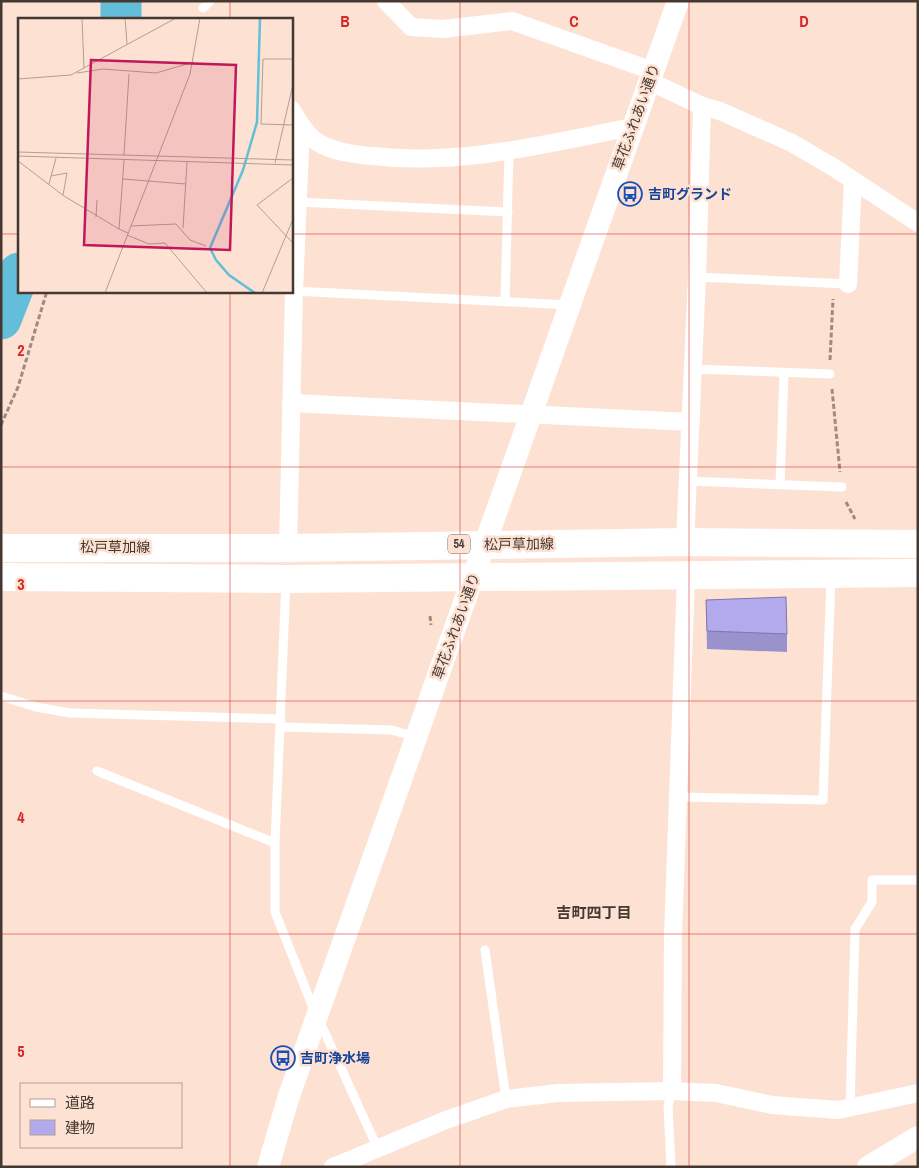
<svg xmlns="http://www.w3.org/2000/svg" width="919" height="1168" font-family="'Archivo Narrow','Noto Sans JP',sans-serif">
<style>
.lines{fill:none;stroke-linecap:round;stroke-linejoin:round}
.river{stroke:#63bed9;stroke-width:41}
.path{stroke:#9f8b80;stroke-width:3;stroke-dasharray:5 2.5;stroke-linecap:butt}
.service{stroke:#fff;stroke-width:9}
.minor{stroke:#fff;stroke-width:18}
.tertiary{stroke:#fff;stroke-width:22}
.primary{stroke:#fff;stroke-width:28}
.wall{fill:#9992cc}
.building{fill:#b2aaed;stroke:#7d77a6}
.grid{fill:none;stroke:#d62828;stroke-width:1;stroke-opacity:0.55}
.labels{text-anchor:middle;stroke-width:5;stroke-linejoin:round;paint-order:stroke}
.shield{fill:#fde2d3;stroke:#7c6b61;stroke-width:1}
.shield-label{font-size:12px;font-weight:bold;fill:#453830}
.street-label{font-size:14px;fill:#453830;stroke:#fde2d3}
.transit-label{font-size:14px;font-weight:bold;fill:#164399;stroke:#fde2d3;text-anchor:start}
.neighbourhood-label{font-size:15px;font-weight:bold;fill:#453830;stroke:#fde2d3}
.inset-river{fill:none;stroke:#63bed9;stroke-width:2.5}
.inset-road{fill:none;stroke:#b39e92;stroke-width:1}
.view{fill:#c2185b;fill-opacity:0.15;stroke:#c2185b;stroke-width:2.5}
.inset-edge{fill:none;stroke:#453830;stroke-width:2.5}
.grid-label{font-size:16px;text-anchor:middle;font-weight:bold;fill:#d62828;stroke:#fde2d3;stroke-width:5;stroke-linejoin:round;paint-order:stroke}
</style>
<rect width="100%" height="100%" fill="#fde2d3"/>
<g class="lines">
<g class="river">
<path d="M121,19V1"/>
<path d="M1,319L19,273"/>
</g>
<g class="path">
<path d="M830,360L833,299"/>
<path d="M832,389L840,472"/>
<path d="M1,425L18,387L47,291"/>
<path d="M846,502L855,519"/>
<path d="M430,616L431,625"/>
</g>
<g class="service">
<path d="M203,8L210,1"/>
<path d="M298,202L508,212"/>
<path d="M697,277L848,284"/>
<path d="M294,291L570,305"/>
<path d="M505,301L509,153"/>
<path d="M693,369L830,374"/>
<path d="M688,481L842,487"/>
<path d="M780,485L784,372"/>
<path d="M286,581L275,843V912L314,1010"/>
<path d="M1,696L36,707L70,713L281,719"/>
<path d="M281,727L392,730L416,737"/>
<path d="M97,771L275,843"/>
<path d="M678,797L823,800L831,576"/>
<path d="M485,950L506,1099"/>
<path d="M320,1022L378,1149"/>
<path d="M850,1108L855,929L872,902V880H918"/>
<path d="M671,1167L668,1106L672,1091"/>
</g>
<g class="minor">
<path d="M386,1L411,27L443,29L512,21L653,71"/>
<path d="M649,81L702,106L697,277L685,542"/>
<path d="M702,106L720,111L792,143L833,167L918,223"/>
<path d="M291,109C298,120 305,134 317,142C333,152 353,154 372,156C460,166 546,144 632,127"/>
<path d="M848,284L853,181"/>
<path d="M291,403L691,422"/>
<path d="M288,548L294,291L301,126"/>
<path d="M672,1091L673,936L686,576"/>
<path d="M333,1167L446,1120L506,1099L558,1093L672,1091L716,1093L772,1105L838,1110L918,1093"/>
</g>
<g class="tertiary">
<path d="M268,1167L288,1099L317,1016L678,1"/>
<path d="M868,1167L918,1137"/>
</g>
<g class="primary">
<path d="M1,548H288L685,542L918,544"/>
<path d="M1,577L286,579L918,573"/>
</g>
</g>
<path class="wall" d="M706,600L787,634V652L707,649Z"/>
<path class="building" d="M786,597L787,634L707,631L706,600Z"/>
<path class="grid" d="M230,1V19M460,1V1167M689,1V1167M1,234H19M291,234H918M230,291V1167M1,467H918M1,701H918M1,934H918"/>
<defs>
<g id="bus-ring" transform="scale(1.25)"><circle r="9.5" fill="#fde2d3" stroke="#1a4fb4" stroke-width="1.5"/><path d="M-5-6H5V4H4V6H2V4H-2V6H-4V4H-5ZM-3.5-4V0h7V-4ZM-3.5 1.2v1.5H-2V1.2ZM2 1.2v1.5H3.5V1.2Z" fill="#1a4fb4"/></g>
</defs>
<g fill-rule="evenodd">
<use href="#bus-ring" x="630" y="194"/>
<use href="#bus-ring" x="283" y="1058"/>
</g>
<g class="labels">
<rect class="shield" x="448" y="534.5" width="22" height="19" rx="4"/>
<g class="shield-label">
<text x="459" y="548">54</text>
</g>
<g class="street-label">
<text transform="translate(636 117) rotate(-70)" y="5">草花ふれあい通り</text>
<text transform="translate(519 544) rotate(-1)" y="5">松戸草加線</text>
<text x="115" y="552">松戸草加線</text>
<text transform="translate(456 626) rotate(-70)" y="5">草花ふれあい通り</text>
</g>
<g class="transit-label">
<text x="648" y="199">吉町グランド</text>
<text x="300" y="1063">吉町浄水場</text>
</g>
<g class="neighbourhood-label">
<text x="594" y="918">吉町四丁目</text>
</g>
</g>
<g transform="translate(18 18)">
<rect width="275" height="275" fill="#fde2d3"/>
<path class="inset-river" d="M237,275L211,257L198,242L192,230L225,152L239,104L242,0"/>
<path class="inset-road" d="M64,0L66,50M107,0L109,26M275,41H245L243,106L275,107M59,55L85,51L138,55L176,44M0,61L53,57L158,0M0,134L275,142M106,137L111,56M0,138L275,147M106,142L101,211L110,215M0,143L46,178L101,211M257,145L275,66M33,158L49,155L45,177M275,160L239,187L275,225M105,161L168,166M31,166L38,140M78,199L79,182M113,208L158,206L172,222L188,228M165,210L169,144M109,217L131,226L147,225L189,275M87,275L172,56L182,0M244,275L275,201"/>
<path class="view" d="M73,42L218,47L212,232L66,227Z"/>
<rect width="275" height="275" class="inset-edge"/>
</g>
<g class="grid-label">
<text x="345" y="27">B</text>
<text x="574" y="27">C</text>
<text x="804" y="27">D</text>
<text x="21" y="356">2</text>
<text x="21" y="590">3</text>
<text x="21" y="823">4</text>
<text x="21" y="1057">5</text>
</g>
<rect width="919" height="1168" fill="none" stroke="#453830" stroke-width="5"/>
<rect x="20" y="1083" width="162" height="65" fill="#fde2d3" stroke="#b39e92"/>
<rect x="30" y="1099" width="25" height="8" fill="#ffffff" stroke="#b39e92"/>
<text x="65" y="1108" font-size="15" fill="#453830">道路</text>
<rect x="30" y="1120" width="25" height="15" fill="#b2aaed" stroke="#b39e92"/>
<text x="65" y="1133" font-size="15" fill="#453830">建物</text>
</svg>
